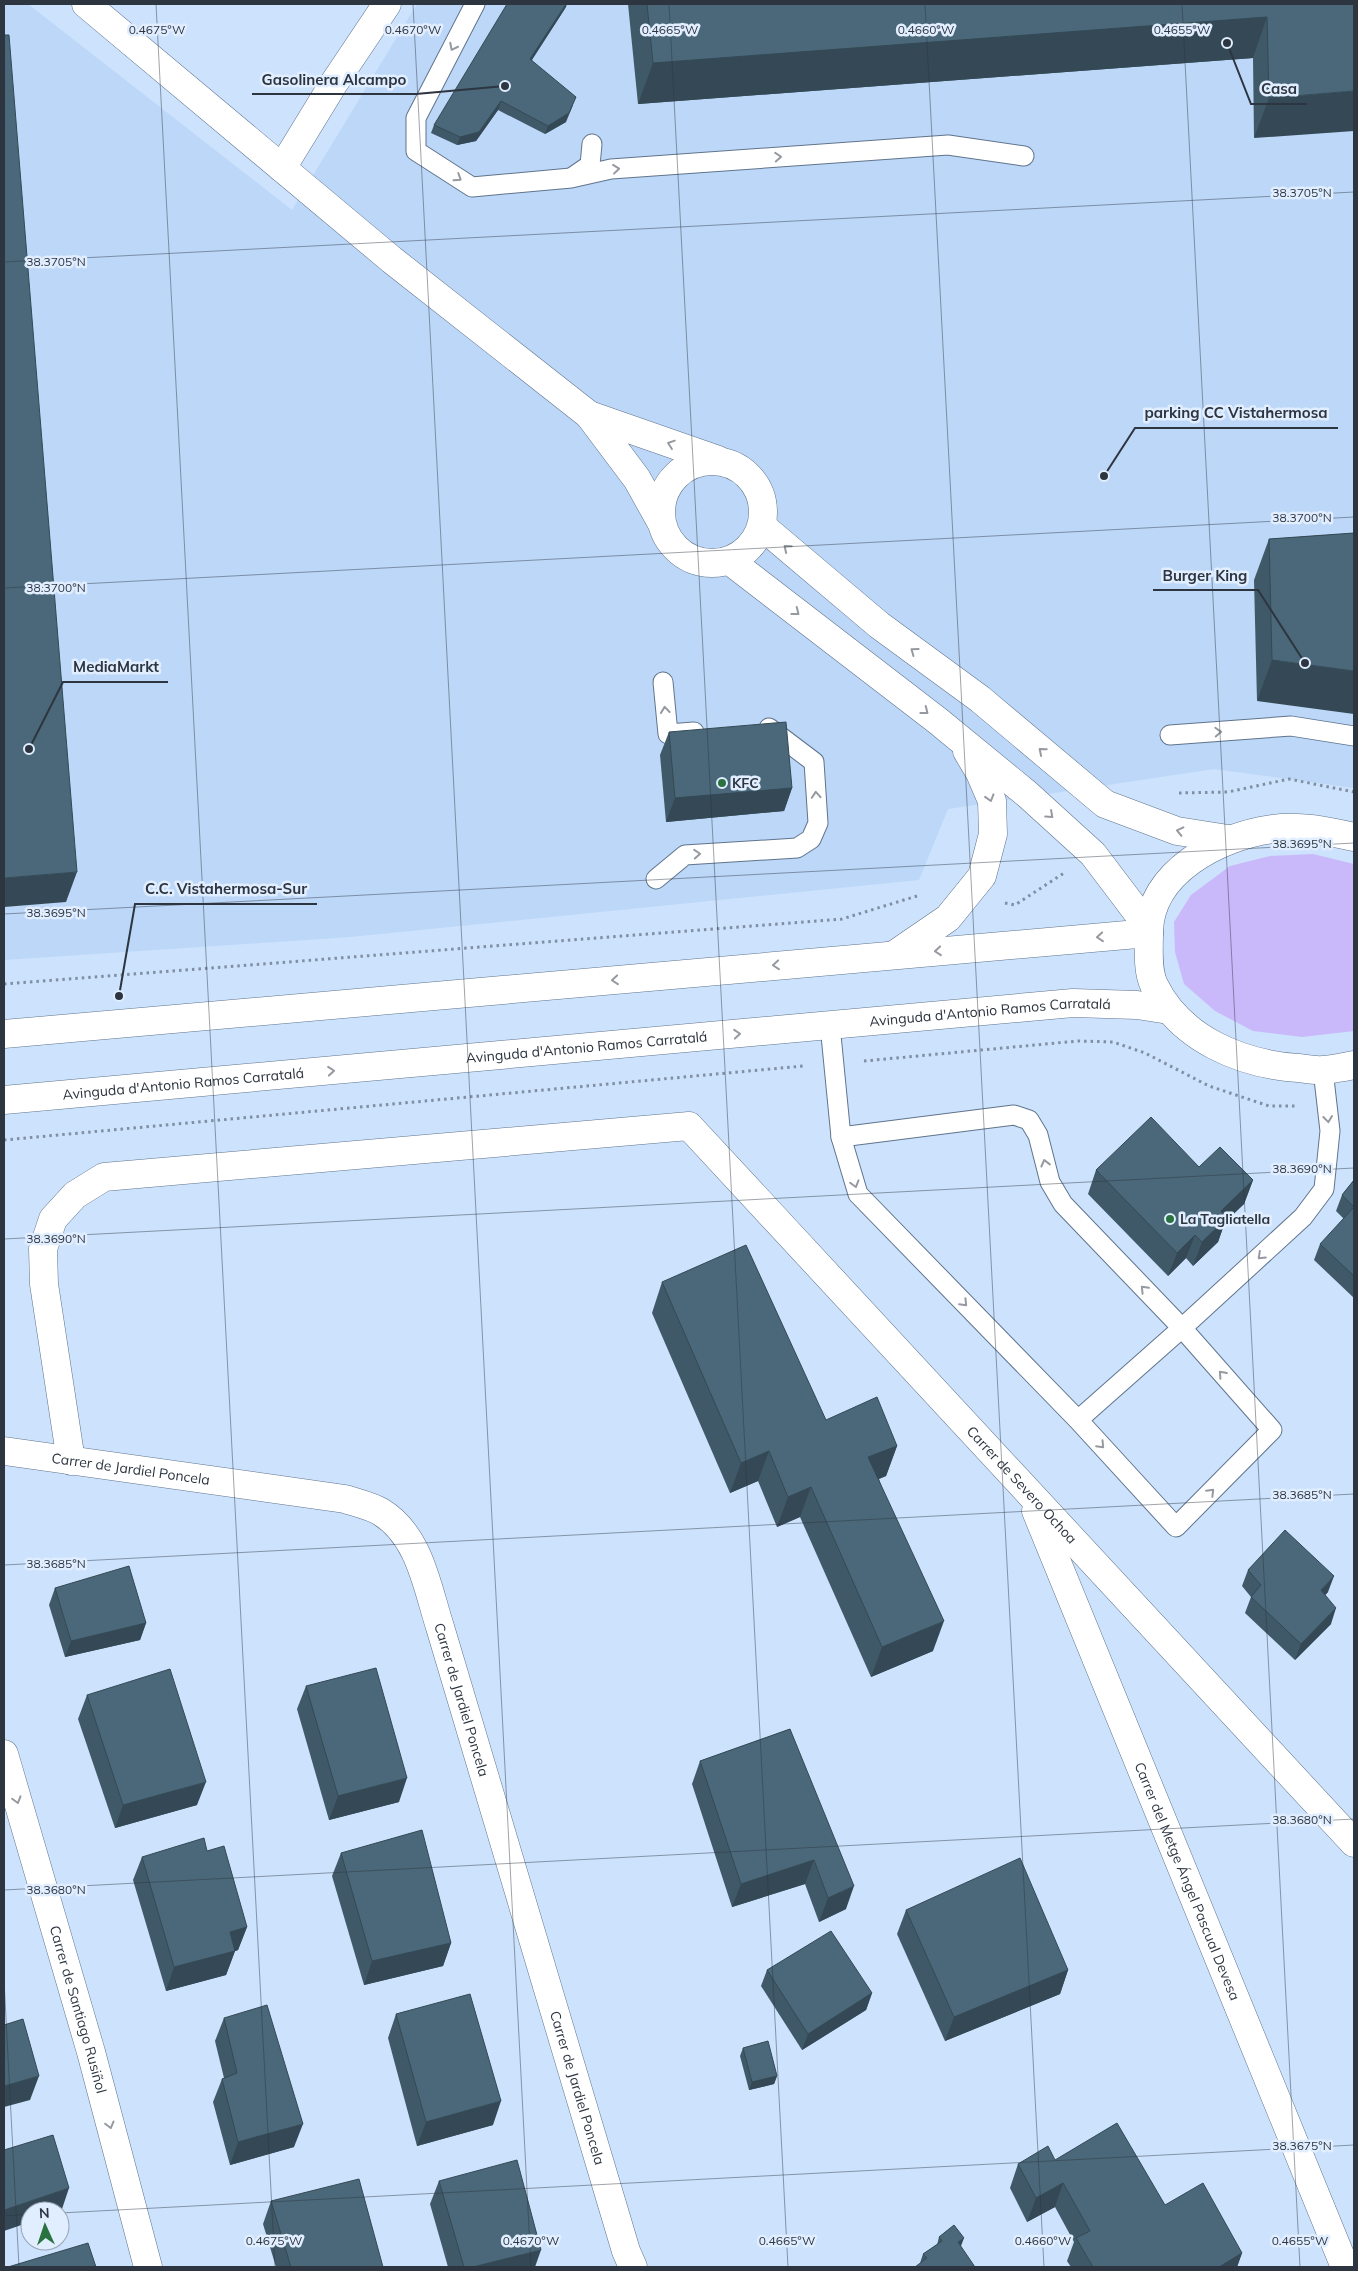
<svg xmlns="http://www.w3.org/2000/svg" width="1358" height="2271" font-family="Mulish,sans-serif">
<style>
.built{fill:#bcd7f8}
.garden{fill:#cab9fa}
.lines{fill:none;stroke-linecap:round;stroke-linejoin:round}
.lane-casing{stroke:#60748c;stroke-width:21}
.street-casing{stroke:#60748c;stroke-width:29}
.secondary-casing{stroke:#60748c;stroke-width:29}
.path{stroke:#808fa2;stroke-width:3;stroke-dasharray:2.5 4;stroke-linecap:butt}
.lane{stroke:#fff;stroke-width:19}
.street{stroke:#fff;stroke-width:28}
.secondary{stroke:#fff;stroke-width:28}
.wall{fill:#405968}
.shaded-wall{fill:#344955}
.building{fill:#4a6879;stroke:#344955}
.oneway{stroke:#969aa0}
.ticks{fill:none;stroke:#2d3540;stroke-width:1;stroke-opacity:0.45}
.poi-dot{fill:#2a723f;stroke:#e1eeff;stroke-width:2}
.labels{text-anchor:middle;stroke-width:5;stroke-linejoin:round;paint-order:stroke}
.poi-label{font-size:14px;font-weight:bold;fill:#2d3540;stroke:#e1eeff;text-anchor:start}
.street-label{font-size:14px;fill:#2d3540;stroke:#e1eeff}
.ticks-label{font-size:12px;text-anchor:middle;fill:#2d3540;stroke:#e1eeff;stroke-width:5;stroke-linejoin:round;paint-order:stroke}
.leader{fill:none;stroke:#2d3540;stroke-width:2}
.callout-dot{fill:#2d3540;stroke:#e1eeff;stroke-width:2}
.callout-label{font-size:15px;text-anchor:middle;font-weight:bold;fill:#2d3540;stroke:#e1eeff;stroke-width:5;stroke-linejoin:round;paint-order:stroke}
</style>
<rect width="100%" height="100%" fill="#cce2fd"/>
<path class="built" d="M4,4H28L292,210L417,4H1354V788L1214,769L948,809L919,880L350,937L4,960Z"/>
<path class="garden" d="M1313,854L1354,864V1031L1302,1037L1253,1031L1215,1011L1184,984L1175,952L1174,922L1191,895L1230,866L1270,856Z"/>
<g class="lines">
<g class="lane-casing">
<g id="lane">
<path d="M475,4L416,118V151L472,187L571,178L611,169L948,145L1024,156"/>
<path d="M574,176L590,165L592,144"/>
<path d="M663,682L668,734L694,732"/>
<path d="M1170,735L1291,726L1354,736"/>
<path d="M656,879L685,855L797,848L811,839L818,823L814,762L769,728"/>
<path d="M830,1025L841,1137L1014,1115L1029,1120L1038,1135L1050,1182L1063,1204L1182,1328L1303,1217L1324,1189L1330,1131L1323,1070"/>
<path d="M841,1137L858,1194L1078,1420L1176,1527L1272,1430L1182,1328L1078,1420"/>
</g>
</g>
<g class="street-casing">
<g id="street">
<path d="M86,4L392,260L589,415"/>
<path d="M282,168L334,83L387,4"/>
<circle cx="712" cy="512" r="51"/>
<path d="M661,522L637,479L589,415L718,460"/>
<path d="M763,527L879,625L980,699L1105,804L1177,831L1228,839"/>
<path d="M730,561L938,721L1027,794L1093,854L1149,928"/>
<path d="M894,955L948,918L982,876L993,834L992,801L980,773L967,751"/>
<path id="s1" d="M4,1451L345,1499C357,1503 371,1506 381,1512C420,1536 427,1587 440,1627L626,2251L633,2267"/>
<path id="s2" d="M71,1461L44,1284L43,1249L53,1219L75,1195L104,1177L689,1126L1354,1843"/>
<path id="s3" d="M1036,1511L1345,2267"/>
<path id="s4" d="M4,1754L91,2052L148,2267"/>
</g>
</g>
<g class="secondary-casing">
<g id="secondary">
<path d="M1354,837C1327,831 1300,825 1272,829C1220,836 1149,872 1149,933C1149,949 1147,970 1154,985C1180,1039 1241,1064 1298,1068C1306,1069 1316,1071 1324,1070C1334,1069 1344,1067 1354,1065"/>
<path d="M4,1034L1149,933"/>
<path id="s5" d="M4,1100L1073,1003L1137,1005L1169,1010"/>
</g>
</g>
<g class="path">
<path d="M1179,793L1228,792L1289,779L1354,792"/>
<path d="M1005,903L1015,905L1064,873"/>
<path d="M4,984L842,919L917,896"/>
<path d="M864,1061L1078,1041L1113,1042L1145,1053L1209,1086L1269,1106H1296"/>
<path d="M4,1140L803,1066"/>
</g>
<use href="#lane" class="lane"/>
<use href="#street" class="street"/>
<use href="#secondary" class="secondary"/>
</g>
<g class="wall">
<path d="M628,4H1354L1254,138L1253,58L638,104Z"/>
<path d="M566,7L532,60L566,122L545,134L498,110L476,141L457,145L431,133L434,125Z"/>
<path d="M1354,533L1257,701L1254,580L1269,539Z"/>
<path d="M669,732L792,788L784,811L666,822L660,755Z"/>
<path d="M1199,1167L1253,1180L1244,1204L1225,1222L1218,1242L1193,1266L1186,1258L1168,1276L1088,1194L1096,1170Z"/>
<path d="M1354,1180V1298L1314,1260L1320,1244L1344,1219L1336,1211L1342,1195Z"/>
<path d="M662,1282L826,1420L897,1446L886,1476L879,1479L933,1651L871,1677L800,1517L777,1527L758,1481L730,1493L652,1313Z"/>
<path d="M1248,1570L1328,1592L1325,1595L1331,1624L1295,1660L1245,1613L1251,1597L1242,1586Z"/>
<path d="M55,1588L146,1623L140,1640L65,1657L49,1605Z"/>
<path d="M306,1686L399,1802L329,1820L297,1709Z"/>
<path d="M87,1695L197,1805L115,1828L78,1719Z"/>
<path d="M790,1729L846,1909L819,1922L805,1884L732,1907L692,1784L700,1761Z"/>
<path d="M341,1853L451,1943L443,1966L364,1985L332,1876Z"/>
<path d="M142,1857L247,1927L238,1950L235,1951L226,1975L166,1991L133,1880Z"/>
<path d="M906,1910L1068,1970L1060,1994L945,2041L897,1934Z"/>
<path d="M767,1970L872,1993L866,2010L802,2050L761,1986Z"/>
<path d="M396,2014L493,2125L417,2146L388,2038Z"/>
<path d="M224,2018L294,2147L230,2165L213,2102L222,2079L224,2078L215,2041Z"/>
<path d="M743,2048L777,2076L774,2084L749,2090L740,2056Z"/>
<path d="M1055,2160L1165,2205L1242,2253L1237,2267H1071L1067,2261L1074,2242L1055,2207L1027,2222L1010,2188L1018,2164Z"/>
<path d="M439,2181L535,2267H448L430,2204Z"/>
<path d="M271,2201L383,2267H276L263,2224Z"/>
<path d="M939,2237L961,2246L920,2263L923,2254L937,2245Z"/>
</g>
<g class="shaded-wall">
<path d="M566,4H567L566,7L527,67L530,59Z"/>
<path d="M1267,17L1253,58L638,104L653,63Z"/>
<path d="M1354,91V131L1254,138L1269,98Z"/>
<path d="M501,101L498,110L476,141L457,145L460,137Z"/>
<path d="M573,105L566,122L545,134L548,126Z"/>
<path d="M1272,660L1354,671V714L1257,701Z"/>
<path d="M792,788L784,811L666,822L675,798Z"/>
<path d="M77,872L66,902L4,907V878Z"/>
<path d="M1253,1180L1244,1204L1225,1222L1218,1242L1193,1266L1202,1242L1221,1211Z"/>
<path d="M1195,1235L1186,1258L1168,1276L1177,1253Z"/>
<path d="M897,1446L886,1476L858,1487L868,1457Z"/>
<path d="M769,1451L758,1481L730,1493L741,1463Z"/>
<path d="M811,1487L800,1517L777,1527L788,1497Z"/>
<path d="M1334,1576L1328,1592L1315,1606L1321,1590Z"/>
<path d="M1336,1608L1331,1624L1295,1660L1301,1644Z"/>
<path d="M944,1621L933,1651L871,1677L882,1647Z"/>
<path d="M146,1623L140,1640L65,1657L71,1641Z"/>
<path d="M407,1778L399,1802L329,1820L338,1796Z"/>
<path d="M206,1782L197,1805L115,1828L123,1805Z"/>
<path d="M814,1860L805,1884L732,1907L741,1884Z"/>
<path d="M854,1886L846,1909L819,1922L828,1898Z"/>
<path d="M247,1927L238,1950L233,1952L235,1951L226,1975L166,1991L174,1967L230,1932Z"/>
<path d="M451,1943L443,1966L364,1985L372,1961Z"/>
<path d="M1068,1970L1060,1994L945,2041L954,2017Z"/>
<path d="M872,1993L866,2010L802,2050L808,2034Z"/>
<path d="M39,2076L30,2100L4,2107V2086Z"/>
<path d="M777,2076L774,2084L749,2090L752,2082Z"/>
<path d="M501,2101L493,2125L417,2146L426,2122Z"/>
<path d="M303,2124L294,2147L230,2165L238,2142Z"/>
<path d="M1063,2183L1055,2207L1027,2222L1036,2198Z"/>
<path d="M69,2188L61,2212L60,2211H30V2222L4,2231V2210Z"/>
<path d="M964,2238L958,2254V2242Z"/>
<path d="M541,2250L535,2267H473Z"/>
<path d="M1242,2253L1237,2267H1219Z"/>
</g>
<g class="building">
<path d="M507,4H566L530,59L576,97L569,113L548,126L501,101L479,132L460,137L434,125Z"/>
<path d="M647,4H1354V91L1269,98L1267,17L653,63Z"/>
<path d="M4,35H9L77,872L4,878Z"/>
<path d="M1354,533V671L1272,660L1269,539Z"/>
<path d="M786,722L792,788L675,798L669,732Z"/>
<path d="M1151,1117L1199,1167L1220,1147L1253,1180L1221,1211L1227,1218L1202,1242L1195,1235L1177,1253L1096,1170Z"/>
<path d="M1354,1180V1207L1342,1195Z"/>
<path d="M1354,1207V1276L1320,1244Z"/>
<path d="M746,1245L826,1420L877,1397L897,1446L868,1457L944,1621L882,1647L811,1487L788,1497L769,1451L741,1463L662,1282Z"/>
<path d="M1285,1530L1334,1576L1321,1590L1336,1608L1301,1644L1251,1597L1261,1585L1248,1570Z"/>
<path d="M129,1566L146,1623L71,1641L55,1588Z"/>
<path d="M376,1668L407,1778L338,1796L306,1686Z"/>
<path d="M170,1669L206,1782L123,1805L87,1695Z"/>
<path d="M790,1729L854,1886L828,1898L814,1860L741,1884L700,1761Z"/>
<path d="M422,1830L451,1943L372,1961L341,1853Z"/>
<path d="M204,1838L207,1851L224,1846L247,1927L230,1932L235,1951L174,1967L142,1857Z"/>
<path d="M1020,1858L1068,1970L954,2017L906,1910Z"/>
<path d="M831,1931L872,1993L808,2034L767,1970Z"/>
<path d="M470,1994L501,2101L426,2122L396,2014Z"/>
<path d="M267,2005L303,2124L238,2142L222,2079L237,2073L224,2018Z"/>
<path d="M23,2019L39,2076L4,2086V2025Z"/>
<path d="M768,2041L777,2076L752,2082L743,2048Z"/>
<path d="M1117,2123L1165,2205L1203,2183L1242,2253L1219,2267H1093L1076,2238L1090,2231L1063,2183L1036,2198L1018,2164L1048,2146L1055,2160Z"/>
<path d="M53,2135L69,2188L4,2210V2150Z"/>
<path d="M517,2160L541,2250L473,2267H464L439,2181Z"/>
<path d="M359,2179L383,2267H291L271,2201Z"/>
<path d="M954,2225L964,2238L958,2242L975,2267H915L927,2258L923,2254L942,2241L939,2237Z"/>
<path d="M88,2243L96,2267H8Z"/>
</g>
<defs><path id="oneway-chevron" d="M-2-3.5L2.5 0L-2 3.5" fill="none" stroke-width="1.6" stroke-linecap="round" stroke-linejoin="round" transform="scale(1.25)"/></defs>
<g class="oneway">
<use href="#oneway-chevron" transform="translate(453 47) rotate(117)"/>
<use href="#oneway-chevron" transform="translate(778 157) rotate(-4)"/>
<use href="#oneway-chevron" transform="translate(616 169) rotate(-6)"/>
<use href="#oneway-chevron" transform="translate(458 178) rotate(33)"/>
<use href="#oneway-chevron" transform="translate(671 444) rotate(-161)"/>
<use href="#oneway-chevron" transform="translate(787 548) rotate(-140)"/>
<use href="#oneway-chevron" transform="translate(796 612) rotate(38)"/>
<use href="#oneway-chevron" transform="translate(914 651) rotate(-144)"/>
<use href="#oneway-chevron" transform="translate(665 710) rotate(-96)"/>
<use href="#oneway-chevron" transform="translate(925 711) rotate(38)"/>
<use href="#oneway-chevron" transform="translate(1218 732) rotate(-3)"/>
<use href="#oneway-chevron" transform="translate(1042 751) rotate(-140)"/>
<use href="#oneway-chevron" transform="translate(816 795) rotate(-94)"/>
<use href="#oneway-chevron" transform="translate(990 798) rotate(73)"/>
<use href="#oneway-chevron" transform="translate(1050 815) rotate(42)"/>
<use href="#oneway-chevron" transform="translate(1180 831) rotate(-167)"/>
<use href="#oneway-chevron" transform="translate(697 854) rotate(-4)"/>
<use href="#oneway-chevron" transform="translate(1100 937) rotate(175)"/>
<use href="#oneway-chevron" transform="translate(938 951) rotate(175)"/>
<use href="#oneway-chevron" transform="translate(776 965) rotate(175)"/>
<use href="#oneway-chevron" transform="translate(615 980) rotate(175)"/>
<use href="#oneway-chevron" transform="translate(737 1034) rotate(-5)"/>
<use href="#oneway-chevron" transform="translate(331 1071) rotate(-5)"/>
<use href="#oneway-chevron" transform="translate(1328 1119) rotate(83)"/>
<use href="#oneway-chevron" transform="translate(1045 1163) rotate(-104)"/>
<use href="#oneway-chevron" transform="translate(855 1184) rotate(74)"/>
<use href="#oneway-chevron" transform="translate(1261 1256) rotate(137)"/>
<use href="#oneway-chevron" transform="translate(1144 1289) rotate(-134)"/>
<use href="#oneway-chevron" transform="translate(964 1303) rotate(46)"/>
<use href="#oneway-chevron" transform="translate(1222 1374) rotate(-132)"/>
<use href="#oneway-chevron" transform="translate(1101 1445) rotate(47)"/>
<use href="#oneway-chevron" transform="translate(1211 1492) rotate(-45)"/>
<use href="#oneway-chevron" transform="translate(17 1800) rotate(74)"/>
<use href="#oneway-chevron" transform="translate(110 2125) rotate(75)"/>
</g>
<path class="ticks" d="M156,4L275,2267M413,4L531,2267M669,4L788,2267M925,4L1044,2267M1182,4L1300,2267M4,262L1354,192M4,588L1354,517M4,914L1354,843M4,1239L1354,1168M4,1565L1354,1494M4,1890L1354,1819M4,1980L19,2267M60,2213L1354,2145M4,2216L30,2214"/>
<g class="poi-dot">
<circle cx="722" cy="783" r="5"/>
<circle cx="1170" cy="1219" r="5"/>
</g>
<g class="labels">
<g class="poi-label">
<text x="732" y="788">KFC</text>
<text x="1180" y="1224">La Tagliatella</text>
</g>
<g class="street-label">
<text dy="5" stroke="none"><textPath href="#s5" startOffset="990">Avinguda d'Antonio Ramos Carratalá</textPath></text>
<text dy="5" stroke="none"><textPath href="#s5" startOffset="585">Avinguda d'Antonio Ramos Carratalá</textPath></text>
<text dy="5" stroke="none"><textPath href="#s5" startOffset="180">Avinguda d'Antonio Ramos Carratalá</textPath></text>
<text dy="5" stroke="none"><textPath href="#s1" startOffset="128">Carrer de Jardiel Poncela</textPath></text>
<text dy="5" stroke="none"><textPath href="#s2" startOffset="1389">Carrer de Severo Ochoa</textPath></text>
<text dy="5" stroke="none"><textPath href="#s1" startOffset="591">Carrer de Jardiel Poncela</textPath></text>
<text dy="5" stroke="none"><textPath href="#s3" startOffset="400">Carrer del Metge Ángel Pascual Devesa</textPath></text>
<text dy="5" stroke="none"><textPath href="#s4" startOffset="266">Carrer de Santiago Rusiñol</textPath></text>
<text dy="5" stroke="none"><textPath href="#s1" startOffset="996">Carrer de Jardiel Poncela</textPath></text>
</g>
</g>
<g class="ticks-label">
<text x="157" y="34">0.4675°W</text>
<text x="413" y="34">0.4670°W</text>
<text x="670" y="34">0.4665°W</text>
<text x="926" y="34">0.4660°W</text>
<text x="1182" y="34">0.4655°W</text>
<text x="1302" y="197">38.3705°N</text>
<text x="56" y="266">38.3705°N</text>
<text x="1302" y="522">38.3700°N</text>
<text x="56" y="592">38.3700°N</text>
<text x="1302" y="848">38.3695°N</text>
<text x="56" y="917">38.3695°N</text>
<text x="1302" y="1173">38.3690°N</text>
<text x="56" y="1243">38.3690°N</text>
<text x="1302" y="1499">38.3685°N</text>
<text x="56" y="1568">38.3685°N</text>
<text x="1302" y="1824">38.3680°N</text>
<text x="56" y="1894">38.3680°N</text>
<text x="1302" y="2150">38.3675°N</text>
<text x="274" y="2245">0.4675°W</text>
<text x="531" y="2245">0.4670°W</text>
<text x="787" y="2245">0.4665°W</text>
<text x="1043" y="2245">0.4660°W</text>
<text x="1300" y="2245">0.4655°W</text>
</g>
<path class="leader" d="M505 86L416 94H252M1227 43L1251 104H1307M1104 476L1135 428H1338M1305 663L1258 590H1153M29 749L63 682H168M119 996L135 904H317"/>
<g class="callout-dot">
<circle cx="505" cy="86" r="5"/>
<circle cx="1227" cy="43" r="5"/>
<circle cx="1104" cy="476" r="5"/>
<circle cx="1305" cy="663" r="5"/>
<circle cx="29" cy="749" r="5"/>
<circle cx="119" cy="996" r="5"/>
</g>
<g class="callout-label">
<text x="334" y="85">Gasolinera Alcampo</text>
<text x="1279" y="94">Casa</text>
<text x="1236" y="418">parking CC Vistahermosa</text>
<text x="1205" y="581">Burger King</text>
<text x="116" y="672">MediaMarkt</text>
<text x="226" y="894">C.C. Vistahermosa-Sur</text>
</g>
<rect width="1358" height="2271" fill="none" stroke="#2d3540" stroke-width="10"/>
<g transform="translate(45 2226) rotate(357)"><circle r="24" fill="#e1eeff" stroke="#99a4b3"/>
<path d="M0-4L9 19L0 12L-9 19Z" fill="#2a723f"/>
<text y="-8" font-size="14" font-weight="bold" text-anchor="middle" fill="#2d3540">N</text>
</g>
</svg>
